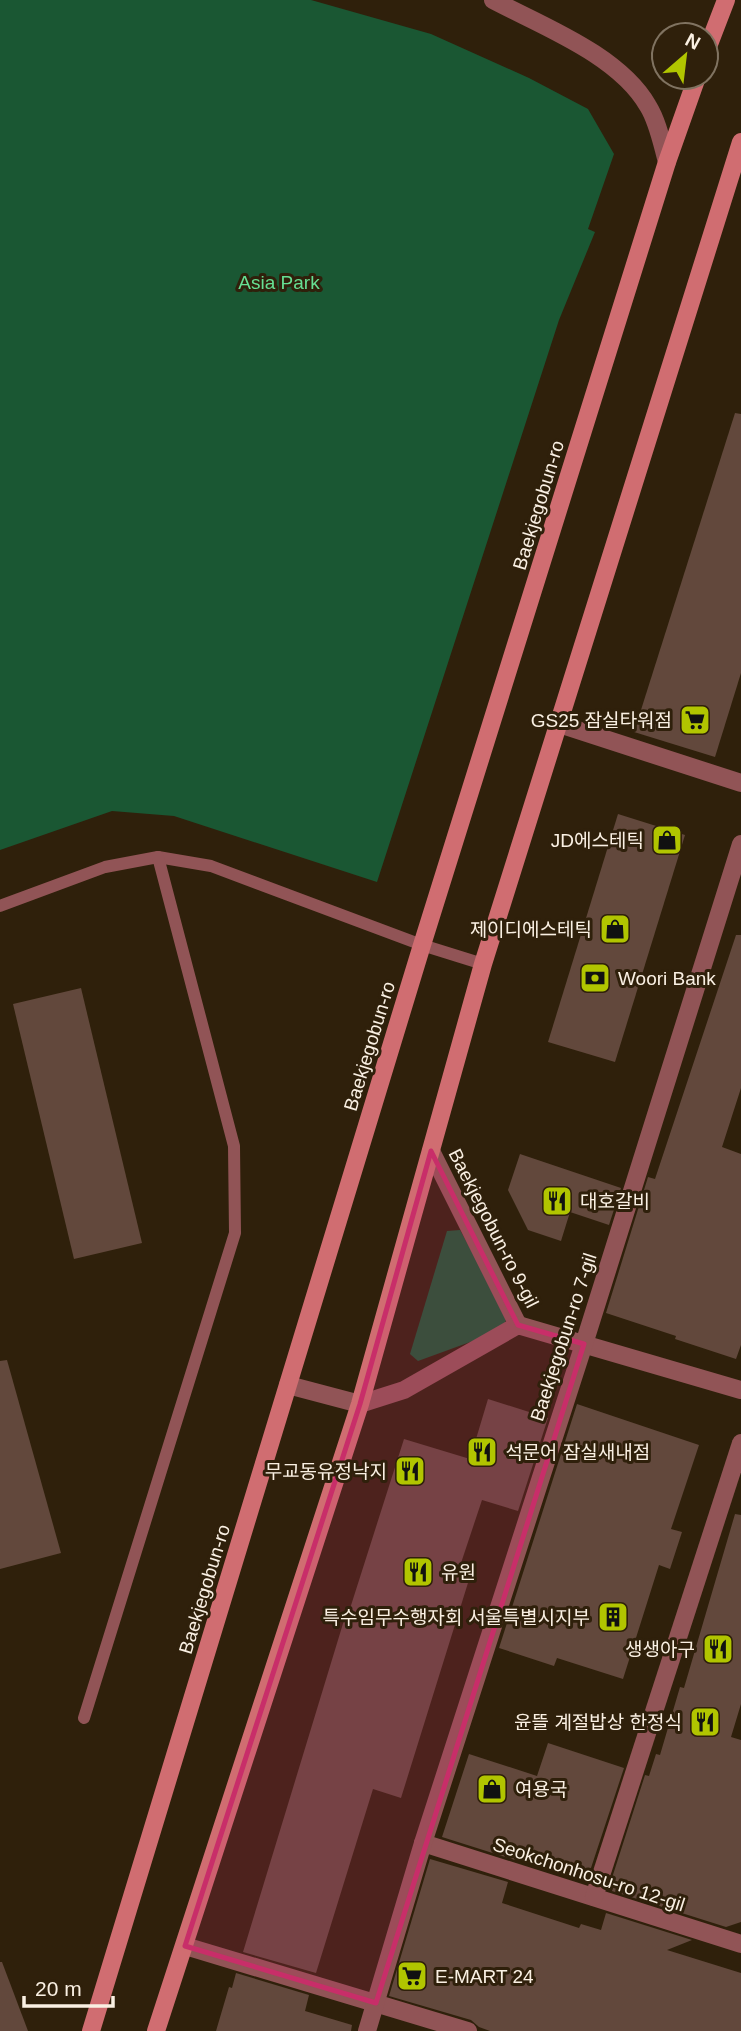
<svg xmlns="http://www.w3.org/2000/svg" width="741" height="2031" font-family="Arial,'Noto Sans KR',sans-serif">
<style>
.green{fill:#1a5733}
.building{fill:#62483c}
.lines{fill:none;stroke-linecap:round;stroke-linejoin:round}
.service{stroke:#915456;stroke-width:12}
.minor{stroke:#915456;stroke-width:18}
.tertiary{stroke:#915456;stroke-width:18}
.secondary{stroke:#d06d71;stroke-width:18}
.marked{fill:#c82e69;fill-opacity:0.2;stroke:#c82e69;stroke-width:5;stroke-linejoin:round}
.labels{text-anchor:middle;stroke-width:6;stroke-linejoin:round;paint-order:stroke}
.park-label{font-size:19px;fill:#66df93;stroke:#2f200b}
.street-label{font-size:19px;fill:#faf0e3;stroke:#2f200b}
.poi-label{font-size:19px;fill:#faf0e3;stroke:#2f200b;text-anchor:end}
</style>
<rect width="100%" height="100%" fill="#2f200b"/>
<g class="green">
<path d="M0,0H311L431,34L529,78L588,109L614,154L588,229L595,232L559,320L377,882L174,816L112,811L0,850Z"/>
<path d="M460,1230L507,1316L503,1330L418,1361L410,1354L447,1231Z"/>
</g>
<g class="building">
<path d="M735,413L741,414V673L715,757L634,732Z"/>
<path d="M618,814L685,835L615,1062L548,1042Z"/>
<path d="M736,935H741V1088L722,1147L741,1154V1345L736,1359L675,1339L676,1336L606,1313L648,1177L655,1179Z"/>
<path d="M81,988L142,1243L74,1259L13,1004Z"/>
<path d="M520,1154L621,1188L609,1225L570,1212L561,1241L528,1230L508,1190Z"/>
<path d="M7,1360L61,1553L0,1569V1361Z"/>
<path d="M488,1399L548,1418L518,1511L482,1500L460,1566L472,1570L401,1798L373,1789L316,1973L243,1952L345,1617L347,1618L404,1439L470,1459Z"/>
<path d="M577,1404L699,1445L671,1529L682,1532L670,1569L659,1565L623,1679L557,1658L554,1666L499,1648Z"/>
<path d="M735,1514L741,1515V1704L731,1737L741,1740V1922L726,1927L612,1891L614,1882L611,1881L645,1775L649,1776L656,1754L660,1755L680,1687L684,1688Z"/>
<path d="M548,1743L624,1768L589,1874L518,1850L515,1860L442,1837L469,1754L537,1776Z"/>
<path d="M430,1859L508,1882L502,1903L579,1928L581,1924L601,1930L606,1913L692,1940L667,1950L741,1973V2031H490L479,2027L471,2020L389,1996Z"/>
<path d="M0,1962H2L28,2031H0Z"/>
<path d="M236,1973L309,1995L305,2011L352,2025L351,2031H216L229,1987L232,1988Z"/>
</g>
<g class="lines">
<g class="service">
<path d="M0,906L105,867L158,857L211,866L422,945L483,964"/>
<path d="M84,1718L235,1233L234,1146L158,857"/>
</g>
<g class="minor">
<path d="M559,724L741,783"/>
<path d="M431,1151L518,1325"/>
<path d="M288,1385L360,1404L404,1390L518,1325L741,1390"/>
<path d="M423,1843L741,1944"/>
<path d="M594,1897L741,1443"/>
<path d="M185,1946L468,2031"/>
<path d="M367,2031L423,1843L584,1344L741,844"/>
</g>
<path class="tertiary" d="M493,0C542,26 619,55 648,106C658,122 662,144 667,162"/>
<g class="secondary">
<path d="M706,52L726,0"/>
<path d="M91,2031L422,945L667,162L697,77"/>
<path d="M156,2031L360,1404L483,964L741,142"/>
</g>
</g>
<path class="marked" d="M431,1151L518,1325L584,1344L376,2003L185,1946L360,1404Z"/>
<defs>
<g id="supermarket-square" transform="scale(1.575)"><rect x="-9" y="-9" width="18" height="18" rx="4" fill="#b1c500" stroke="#2f200b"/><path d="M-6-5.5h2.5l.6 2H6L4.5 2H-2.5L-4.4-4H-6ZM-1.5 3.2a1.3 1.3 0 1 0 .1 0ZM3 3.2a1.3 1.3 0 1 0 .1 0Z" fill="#111"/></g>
<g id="shop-square" transform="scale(1.575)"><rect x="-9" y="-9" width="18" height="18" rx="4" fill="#b1c500" stroke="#2f200b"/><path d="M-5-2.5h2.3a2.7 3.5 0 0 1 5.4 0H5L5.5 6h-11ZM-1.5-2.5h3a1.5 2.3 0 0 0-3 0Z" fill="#111"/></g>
<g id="bank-square" transform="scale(1.575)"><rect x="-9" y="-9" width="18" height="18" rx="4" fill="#b1c500" stroke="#2f200b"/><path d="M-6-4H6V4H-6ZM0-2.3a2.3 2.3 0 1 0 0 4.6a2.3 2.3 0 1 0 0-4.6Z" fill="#111"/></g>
<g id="restaurant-square" transform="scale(1.575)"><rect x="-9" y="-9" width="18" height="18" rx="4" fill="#b1c500" stroke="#2f200b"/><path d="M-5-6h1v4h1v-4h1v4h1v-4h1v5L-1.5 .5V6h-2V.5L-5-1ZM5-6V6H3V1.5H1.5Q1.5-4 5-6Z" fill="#111"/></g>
<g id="building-square" transform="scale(1.575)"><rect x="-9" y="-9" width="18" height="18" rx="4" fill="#b1c500" stroke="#2f200b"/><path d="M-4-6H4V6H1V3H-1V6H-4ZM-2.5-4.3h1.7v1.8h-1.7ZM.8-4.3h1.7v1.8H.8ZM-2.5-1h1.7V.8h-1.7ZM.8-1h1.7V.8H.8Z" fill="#111"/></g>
</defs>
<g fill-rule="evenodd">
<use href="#supermarket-square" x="695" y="720"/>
<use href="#shop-square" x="667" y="840"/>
<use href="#shop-square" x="615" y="929"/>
<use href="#bank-square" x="595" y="978"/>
<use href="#restaurant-square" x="557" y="1201"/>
<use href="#restaurant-square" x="482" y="1452"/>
<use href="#restaurant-square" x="410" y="1471"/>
<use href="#restaurant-square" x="418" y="1572"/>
<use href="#building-square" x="613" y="1617"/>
<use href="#restaurant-square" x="718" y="1649"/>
<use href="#restaurant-square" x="705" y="1722"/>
<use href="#shop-square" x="492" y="1789"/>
<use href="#supermarket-square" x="412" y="1976"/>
</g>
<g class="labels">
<g class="park-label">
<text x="279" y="289">Asia Park</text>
</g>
<g class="street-label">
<text transform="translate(538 505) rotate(-73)" y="7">Baekjegobun-ro</text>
<text transform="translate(369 1046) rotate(-73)" y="7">Baekjegobun-ro</text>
<text transform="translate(494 1228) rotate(63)" y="7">Baekjegobun-ro 9-gil</text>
<text transform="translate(563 1337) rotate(-72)" y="7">Baekjegobun-ro 7-gil</text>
<text transform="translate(204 1589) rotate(-73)" y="7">Baekjegobun-ro</text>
<text transform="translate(589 1874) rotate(18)" y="7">Seokchonhosu-ro 12-gil</text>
</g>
<g class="poi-label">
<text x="672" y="727">GS25 잠실타워점</text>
<text x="644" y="847">JD에스테틱</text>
<text x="592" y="936">제이디에스테틱</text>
<text x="618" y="985" text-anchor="start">Woori Bank</text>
<text x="580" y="1208" text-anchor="start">대호갈비</text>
<text x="505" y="1459" text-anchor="start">석문어 잠실새내점</text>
<text x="387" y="1478">무교동유정낙지</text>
<text x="441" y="1579" text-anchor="start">유원</text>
<text x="590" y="1624">특수임무수행자회 서울특별시지부</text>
<text x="695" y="1656">생생아구</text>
<text x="682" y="1729">윤뜰 계절밥상 한정식</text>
<text x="515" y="1796" text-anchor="start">여용국</text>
<text x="435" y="1983" text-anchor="start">E-MART 24</text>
</g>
</g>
<g transform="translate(685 56) rotate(28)"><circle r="33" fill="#2f200b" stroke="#807361" stroke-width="2"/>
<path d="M0-5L12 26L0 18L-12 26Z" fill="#b1c500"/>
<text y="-10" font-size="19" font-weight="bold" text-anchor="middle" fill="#faf0e3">N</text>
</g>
<path d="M24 1996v10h89v-10" fill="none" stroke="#faf0e3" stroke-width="3.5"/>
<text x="35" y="1996" font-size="21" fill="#faf0e3" stroke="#2f200b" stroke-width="5" paint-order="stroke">20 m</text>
</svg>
